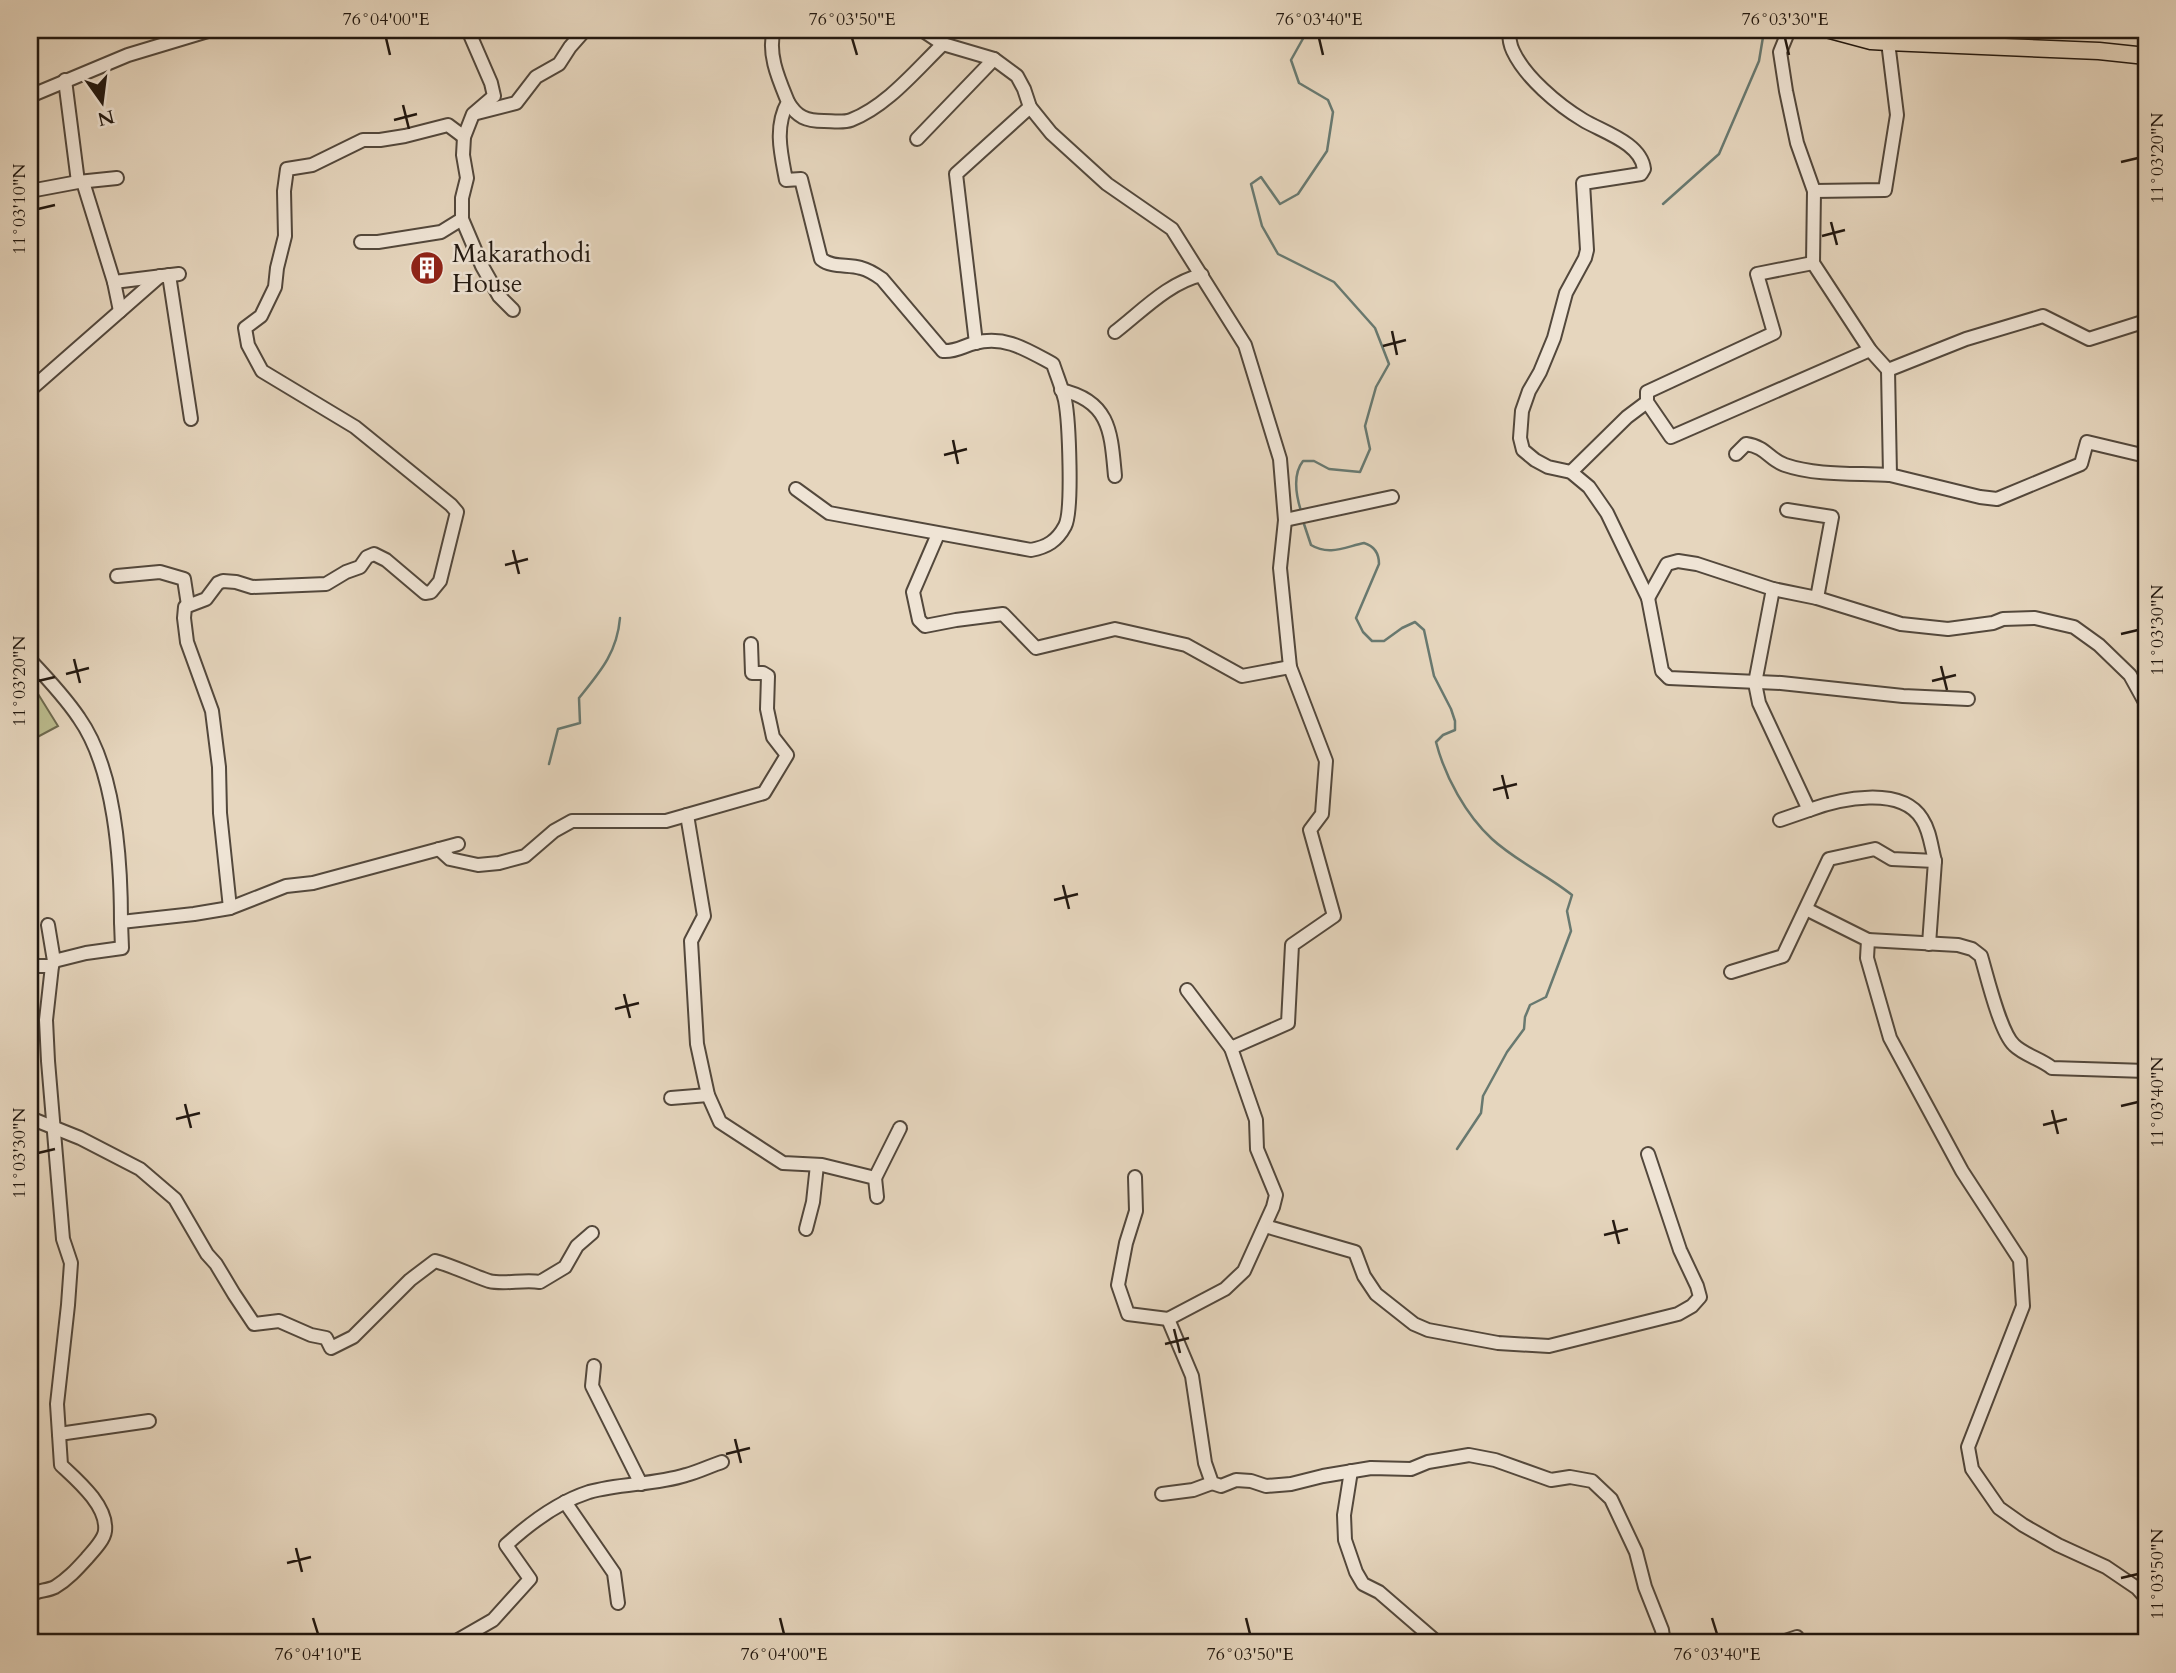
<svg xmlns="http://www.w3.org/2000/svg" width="2176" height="1673" font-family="Cardo,serif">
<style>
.green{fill:#bbbc8e;stroke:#6e6a4f;stroke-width:2}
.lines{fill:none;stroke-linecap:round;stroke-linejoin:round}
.stream{stroke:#687970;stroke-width:2.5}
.minor-casing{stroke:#53483c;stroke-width:16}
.major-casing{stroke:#221810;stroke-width:19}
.minor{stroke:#efe4d5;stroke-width:12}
.major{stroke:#e6d6be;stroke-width:16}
.ticks{fill:none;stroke:#221810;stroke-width:2.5}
.labels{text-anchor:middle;stroke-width:5;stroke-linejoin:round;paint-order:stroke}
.poi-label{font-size:26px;fill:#221810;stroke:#efe4d5;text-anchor:start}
.neatline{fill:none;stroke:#221810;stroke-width:2.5}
.ticks-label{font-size:18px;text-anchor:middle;fill:#221810}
</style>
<rect width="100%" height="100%" fill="#e6d6be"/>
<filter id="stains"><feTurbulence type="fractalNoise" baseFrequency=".00286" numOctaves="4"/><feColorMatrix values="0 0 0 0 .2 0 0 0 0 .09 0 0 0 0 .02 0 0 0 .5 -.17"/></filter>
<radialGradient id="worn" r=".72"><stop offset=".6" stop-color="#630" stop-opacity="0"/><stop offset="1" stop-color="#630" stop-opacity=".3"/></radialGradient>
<path class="green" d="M30,681L58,726L30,741Z"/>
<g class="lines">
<g class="stream">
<path d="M1663,204L1719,154L1759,61L1763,37"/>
<path d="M1301,511C1296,495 1292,475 1303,461H1314L1329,469L1360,472L1370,449L1365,426L1376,387L1389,364L1375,328L1334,282L1278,254L1262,226L1251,184L1261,177L1280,204L1298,194L1327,151L1333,112L1328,100L1299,83L1291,60L1305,35L1301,30"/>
<path d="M1303,521L1311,545C1329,556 1345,547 1364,543C1374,546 1379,553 1379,564L1356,618L1363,632L1372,641H1384L1402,628L1415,622L1424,630L1434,676L1451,709L1455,721V730L1443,735L1436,742C1445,777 1466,815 1492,839C1516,861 1547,875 1572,895L1567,911L1571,931L1546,997L1530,1005L1525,1017L1524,1029L1507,1052L1483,1096L1481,1113L1457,1149"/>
<path d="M549,764L558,729L580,723L579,698C600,672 617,653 620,618"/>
</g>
<g class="minor-casing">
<g id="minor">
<path d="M468,30L491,83L494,96L473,114L464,137L463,155L467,178L462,198V219L482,266L499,296L513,310"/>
<path d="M774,30C767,54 779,80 788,102C774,127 781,154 786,180L801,179L821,259C832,268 848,264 861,268C869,270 875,274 882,279L943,351C956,352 963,346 975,343C1005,335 1027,350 1053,364C1057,376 1062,388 1065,400C1069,420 1073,511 1065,526C1057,541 1047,547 1031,550L829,513L796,489"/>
<path d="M922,30L943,44L994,59L1017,76L1024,89L1030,107L1051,133L1107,184L1172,229L1245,345L1280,459L1285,520L1280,568L1290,667L1326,761L1322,814L1310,830L1334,916L1292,945L1288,1023L1231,1048L1187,990"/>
<path d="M1509,30C1509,37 1510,45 1513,51C1525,77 1558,105 1583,120C1603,132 1641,143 1644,169L1641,174L1583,183L1587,250L1585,258L1566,293L1554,338L1540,372L1529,391L1522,411L1520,438L1523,450L1535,460L1548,467L1571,472L1589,487L1607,513L1648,598L1662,671L1669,678L1781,683L1903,696L1968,699"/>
<path d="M65,80L78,182"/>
<path d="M30,96L128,55L211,30"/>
<path d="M788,102C797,117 806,121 824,121C832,121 843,123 851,120C887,106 916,70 943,44"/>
<path d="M477,113L516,103L536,77L559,64L570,47L585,30"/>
<path d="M917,139L994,59"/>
<path d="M83,182L114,282L179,274"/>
<path d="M30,191L78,182L117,178"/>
<path d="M1814,191L1885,190L1897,115L1888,42"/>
<path d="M361,242H378L441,232L462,219"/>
<path d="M1813,263L1870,350L1888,370L1966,339L2043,316L2089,339L2146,321"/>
<path d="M169,275L191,419"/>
<path d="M114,282L120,311"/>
<path d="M1115,332C1141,312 1169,282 1202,275"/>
<path d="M976,343L956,174L1030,107"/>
<path d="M30,390L160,276"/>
<path d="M1061,390C1111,401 1111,434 1115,476"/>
<path d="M1647,402L1671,437L1870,350"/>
<path d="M1736,454L1746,444C1767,447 1768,459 1785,465C1817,476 1856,473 1890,475L1888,370"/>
<path d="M1571,472L1627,417L1647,402V392L1774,333L1757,274L1813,263L1814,191L1797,143L1786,91L1780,52L1789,30"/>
<path d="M1890,475L1980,497L1997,499L2081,464L2087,442L2146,456"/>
<path d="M1787,510L1832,517L1817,598"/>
<path d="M1285,520L1392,497"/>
<path d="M938,534L913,592L919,620L925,626L956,620L1003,614L1036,648L1115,629L1186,645L1242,676L1290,667"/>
<path d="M117,576L160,572L184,579L188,605"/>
<path d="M1648,598L1667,564L1678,561L1697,564L1773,589"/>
<path d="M30,660C47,678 65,697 79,718C115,769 121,861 121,922"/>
<path d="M687,815L704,916L691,941L697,1044L708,1095L720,1122L783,1163L822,1165L875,1178L877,1197"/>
<path d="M1780,820L1809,810"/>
<path d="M439,849L450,859L478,865L499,863L525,856L554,831L572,821H666L764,793L787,755L773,737L767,709L768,676L763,673H752L751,644"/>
<path d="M1935,861C1931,846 1930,831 1922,819C1901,785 1839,799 1809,810L1759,703L1755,683L1773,589L1817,598L1901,624L1948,629L1993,623L2003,619L2035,618L2074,627L2099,645L2130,675L2146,704"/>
<path d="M230,908L220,813L219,767L212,711L187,642L184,618L185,607L206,599L218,583L223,581L236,582L252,587L326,584L346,572L360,567L367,557L374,554L386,560L425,593L431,592L440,581L457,512L451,505L355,427L262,371L248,345L245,328L261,316L275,287L277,268L285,236L284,191L287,169L312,165L363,140H380L405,136L448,125L464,137"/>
<path d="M1806,909L1868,940L1867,958L1890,1038L1962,1171L2020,1260L2023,1306L1968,1447L1972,1469L1999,1508L2023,1525L2058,1545L2106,1567L2137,1588L2146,1598"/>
<path d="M48,925L54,961L86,953L122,948L121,922L194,914L230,908L286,886L313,883L458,844"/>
<path d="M1868,940L1958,945L1972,949L1981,956C1987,976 2000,1032 2014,1045C2024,1055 2041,1059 2052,1068L2146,1071"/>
<path d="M30,966H52"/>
<path d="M1731,972L1783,956L1829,859L1875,849L1892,859L1935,861L1929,944"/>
<path d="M1231,1048L1256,1120L1257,1149L1276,1195L1273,1207L1244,1271L1225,1289L1168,1319L1192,1376L1205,1463L1212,1483L1221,1486L1236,1480L1251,1481L1266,1486L1291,1484L1323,1476L1371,1468L1411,1469L1428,1462L1469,1455L1495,1460L1551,1480L1570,1477L1592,1481L1611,1499L1636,1552L1645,1587L1662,1630L1664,1643"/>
<path d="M671,1098L708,1095"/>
<path d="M30,1118L80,1138L140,1169L175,1199L207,1254L216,1264L234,1294L254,1324L279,1321L311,1335L326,1338L331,1348L353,1337L410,1280L435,1261C453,1266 471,1275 489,1281C505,1285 523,1279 540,1282L565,1267L577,1246L592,1233"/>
<path d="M1135,1177L1136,1211L1126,1243L1118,1285L1128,1314L1168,1319"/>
<path d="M875,1178L900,1128"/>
<path d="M1265,1226L1355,1252L1364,1276L1376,1294L1414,1324L1428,1330L1498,1343L1549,1346L1678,1314L1692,1306L1700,1297L1697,1286L1680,1250L1648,1154"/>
<path d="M806,1229L813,1202L817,1165"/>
<path d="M594,1366L592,1386L641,1484"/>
<path d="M59,1434L149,1421"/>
<path d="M1351,1471L1344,1515L1345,1540L1356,1572L1363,1584L1379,1592L1438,1643"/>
<path d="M1162,1494L1193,1490L1212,1483"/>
<path d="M565,1502L614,1573L618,1603"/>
<path d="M30,1595C38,1590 47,1591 55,1587C68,1579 77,1569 87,1558C93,1551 104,1540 105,1531C108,1506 77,1480 61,1465L57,1404L68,1305L71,1263L63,1239L48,1061L46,1020L52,966L54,961"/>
<path d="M30,1632L36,1643"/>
<path d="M453,1643L493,1620L530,1579L506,1545C530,1523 558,1502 589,1492C621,1483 654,1485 686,1475C698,1472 710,1466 722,1462"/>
<path d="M1779,1643L1797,1637"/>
</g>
</g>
<g class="major-casing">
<path id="major" d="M1830,30L1871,41L1888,42L2099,51L2146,56"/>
</g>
<use href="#minor" class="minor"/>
<use href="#major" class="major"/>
</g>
<path class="ticks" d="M386,38L390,55M852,38L857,55M1319,38L1323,55M1785,38L1789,55M403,105L409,129M394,120L417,114M2121,162L2138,158M38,209L55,205M1831,222L1837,245M1822,236L1845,230M1392,331L1397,355M1383,346L1406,340M953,440L958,464M944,455L967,449M513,550L519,574M505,565L528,559M2121,634L2138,630M74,659L80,683M1941,666L1947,690M66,674L89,668M38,681L55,677M1932,681L1956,675M1502,775L1508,799M1493,790L1517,784M1063,885L1069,909M1054,900L1078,894M624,994L630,1018M615,1009L639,1003M185,1104L191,1128M2121,1106L2138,1102M2052,1110L2058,1134M176,1119L200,1113M2043,1125L2067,1119M38,1153L55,1149M1613,1220L1619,1244M1604,1235L1628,1229M1174,1329L1180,1353M1165,1344L1189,1338M735,1439L741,1463M726,1454L750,1448M296,1548L302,1572M287,1563L311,1557M2121,1578L2138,1574M313,1618L318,1634M780,1618L784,1634M1246,1618L1250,1634M1712,1618L1717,1634"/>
<defs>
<g id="building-disc" transform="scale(1.75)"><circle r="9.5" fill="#8f2418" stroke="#efe4d5"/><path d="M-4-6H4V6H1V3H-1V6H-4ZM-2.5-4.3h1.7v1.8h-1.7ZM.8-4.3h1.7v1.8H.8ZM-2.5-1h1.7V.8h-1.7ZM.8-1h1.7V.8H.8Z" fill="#fff"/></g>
</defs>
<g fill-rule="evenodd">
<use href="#building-disc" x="427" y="268"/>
</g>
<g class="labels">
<g class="poi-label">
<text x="452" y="262">Makarathodi<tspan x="452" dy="30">House</tspan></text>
</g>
</g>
<rect width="2176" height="1673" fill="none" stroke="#e6d6be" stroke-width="77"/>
<g transform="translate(102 102) rotate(166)" stroke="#efe4d5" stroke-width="5" paint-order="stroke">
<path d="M0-5L12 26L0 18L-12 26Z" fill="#221810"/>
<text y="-10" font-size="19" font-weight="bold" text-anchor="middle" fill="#221810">N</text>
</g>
<rect x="38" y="38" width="2100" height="1596" class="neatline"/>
<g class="ticks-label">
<text x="386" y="25">76°04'00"E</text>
<text x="852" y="25">76°03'50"E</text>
<text x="1319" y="25">76°03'40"E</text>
<text x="1785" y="25">76°03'30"E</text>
<text transform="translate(2157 158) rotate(-90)" y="6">11°03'20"N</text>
<text transform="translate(19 209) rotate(-90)" y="6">11°03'10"N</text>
<text transform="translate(2157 630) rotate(-90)" y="6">11°03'30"N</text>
<text transform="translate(19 681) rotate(-90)" y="6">11°03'20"N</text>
<text transform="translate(2157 1102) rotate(-90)" y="6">11°03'40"N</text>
<text transform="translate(19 1153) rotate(-90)" y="6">11°03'30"N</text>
<text transform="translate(2157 1574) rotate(-90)" y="6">11°03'50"N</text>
<text x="318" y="1660">76°04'10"E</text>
<text x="784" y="1660">76°04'00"E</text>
<text x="1250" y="1660">76°03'50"E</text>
<text x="1717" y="1660">76°03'40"E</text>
</g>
<rect width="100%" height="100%" filter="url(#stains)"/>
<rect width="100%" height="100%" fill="url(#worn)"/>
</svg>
